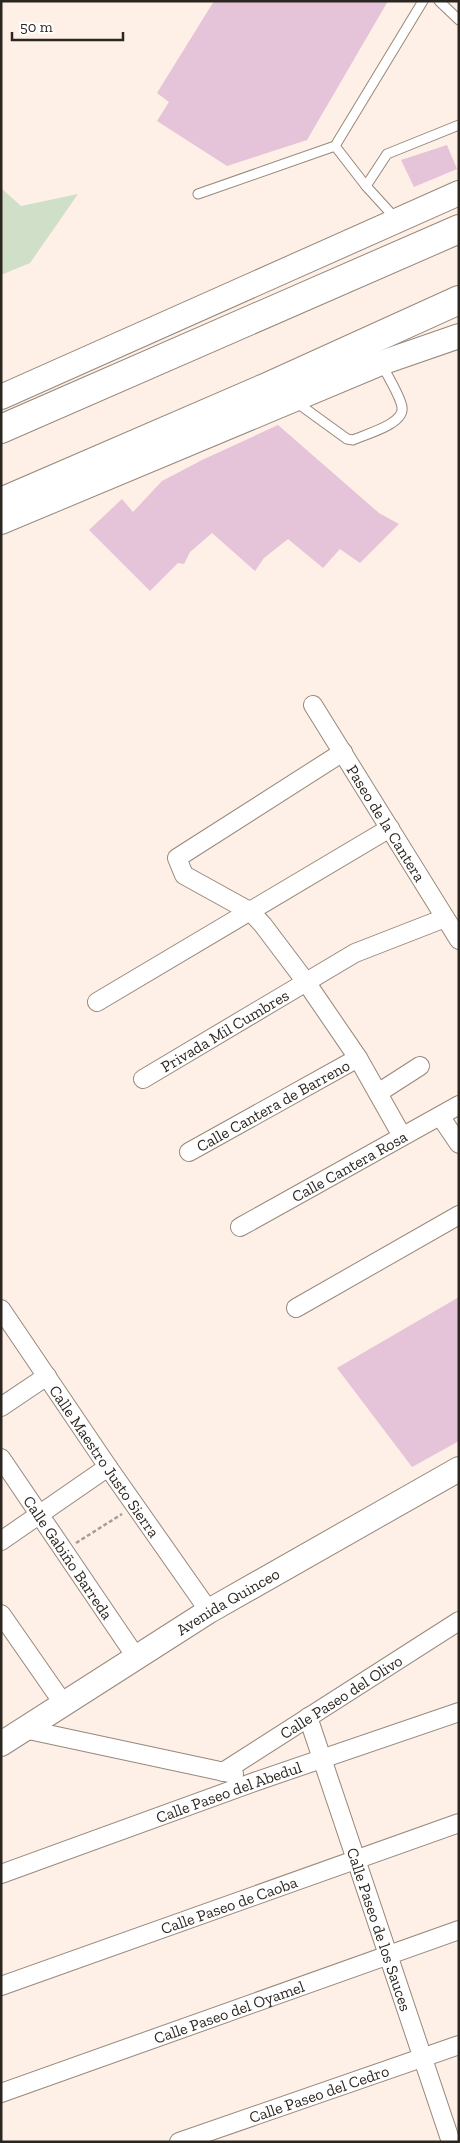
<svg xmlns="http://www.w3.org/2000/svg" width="460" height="2143" font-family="'Zilla Slab',serif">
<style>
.green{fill:#cfdfc8}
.building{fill:#e5c3d9}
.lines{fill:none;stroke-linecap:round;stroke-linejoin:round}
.lane-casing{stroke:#97887c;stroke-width:11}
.street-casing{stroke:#97887c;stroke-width:20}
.secondary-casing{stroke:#97887c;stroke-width:26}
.highway-casing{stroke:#97887c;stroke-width:30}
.path{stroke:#a79d95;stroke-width:2.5;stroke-dasharray:4 2.5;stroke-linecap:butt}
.lane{stroke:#fff;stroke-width:9}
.street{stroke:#fff;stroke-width:18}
.secondary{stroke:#fff;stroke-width:24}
.highway{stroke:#fff;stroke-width:28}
.labels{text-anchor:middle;stroke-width:4;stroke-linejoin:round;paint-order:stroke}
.street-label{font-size:16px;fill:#2c2621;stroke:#fff}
</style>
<rect width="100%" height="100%" fill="#fef0e6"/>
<path class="green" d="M1,188L21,206L78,194L30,263L1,275Z"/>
<g class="building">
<path d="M214,1H388L307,140L227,166L157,121L169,102L157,93Z"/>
<path d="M447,145L457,169L414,187L401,160Z"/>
<path d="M278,425L379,513L399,524L360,563L340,549L323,568L288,539L264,558L255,571L212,533L190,552L184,564L178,563L150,591L89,530L122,499L133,512L162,481L202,460Z"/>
<path d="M459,1297V1441L412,1467L337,1368Z"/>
</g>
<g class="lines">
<g class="lane-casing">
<g id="lane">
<path d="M439,1L459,20"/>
<path d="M335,146L366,186L397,220"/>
<path d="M366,186L387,154L459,125"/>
<path d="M198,194L335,146L423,1"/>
<path d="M296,402L347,439L353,440C366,434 405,424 402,407C400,395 387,376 382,364"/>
</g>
</g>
<g class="street-casing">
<g id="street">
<path id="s1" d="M313,705L459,940"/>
<path d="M343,752L177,858L184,875L251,912L263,925L306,982L358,1058L402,1136"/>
<path d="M97,1002L390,828"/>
<path id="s2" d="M143,1079L355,953L445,918"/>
<path d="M378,1093L420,1066"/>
<path d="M440,1116L459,1144"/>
<path id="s3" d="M189,1152L358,1058"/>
<path id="s4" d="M240,1227L459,1105"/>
<path d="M296,1308L459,1215"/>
<path id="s5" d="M1,1309L108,1467L209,1611"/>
<path d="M1,1407L47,1376"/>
<path id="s6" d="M1,1458L136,1657"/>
<path d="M1,1541L108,1467"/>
<path d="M1,1614L63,1703"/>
<path id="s7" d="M308,1717L451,2142"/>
<path d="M24,1729L234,1774"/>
<path id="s8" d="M223,1772L459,1621"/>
<path id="s9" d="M1,1874L257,1781L459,1712"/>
<path id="s10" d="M1,1986L459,1823"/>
<path id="s11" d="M1,2093L459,1930"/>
<path id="s12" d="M179,2142L459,2045"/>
</g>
</g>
<g class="secondary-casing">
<g id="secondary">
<path d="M1,397L459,193"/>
<path d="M1,522L381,363L459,336"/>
<path id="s13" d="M1,1744L209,1611L459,1469"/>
</g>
</g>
<g class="highway-casing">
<g id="highway">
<path d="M1,429L459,229"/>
<path d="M1,502L267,387L459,300"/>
</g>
</g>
<path class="path" d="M76,1543L122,1514"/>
<use href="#lane" class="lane"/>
<use href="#street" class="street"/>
<use href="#secondary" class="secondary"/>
<use href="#highway" class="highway"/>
</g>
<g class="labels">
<g class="street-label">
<text dy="6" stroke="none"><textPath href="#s1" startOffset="139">Paseo de la Cantera</textPath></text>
<text dy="6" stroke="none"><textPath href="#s2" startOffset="95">Privada Mil Cumbres</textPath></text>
<text dy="6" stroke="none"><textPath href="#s3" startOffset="96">Calle Cantera de Barreno</textPath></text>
<text dy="6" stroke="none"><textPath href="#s4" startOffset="125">Calle Cantera Rosa</textPath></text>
<text dy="6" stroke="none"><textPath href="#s5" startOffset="184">Calle Maestro Justo Sierra</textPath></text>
<text dy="6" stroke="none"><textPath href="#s6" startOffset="120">Calle Gabiño Barreda</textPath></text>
<text dy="6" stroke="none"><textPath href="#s13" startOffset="268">Avenida Quinceo</textPath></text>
<text dy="6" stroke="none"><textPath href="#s8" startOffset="140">Calle Paseo del Olivo</textPath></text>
<text dy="6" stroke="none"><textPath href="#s9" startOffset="242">Calle Paseo del Abedul</textPath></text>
<text dy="6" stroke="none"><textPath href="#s10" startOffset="242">Calle Paseo de Caoba</textPath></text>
<text dy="6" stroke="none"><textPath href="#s7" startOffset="224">Calle Paseo de los Sauces</textPath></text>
<text dy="6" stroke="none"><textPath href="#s11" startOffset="242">Calle Paseo del Oyamel</textPath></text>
<text dy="6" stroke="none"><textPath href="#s12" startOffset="148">Calle Paseo del Cedro</textPath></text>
</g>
</g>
<rect width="460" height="2143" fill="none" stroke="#2c2621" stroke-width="5"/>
<path d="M12 32v8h111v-8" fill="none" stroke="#2c2621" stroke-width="2.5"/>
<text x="20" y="32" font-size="15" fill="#2c2621" stroke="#ffffff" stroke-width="4" paint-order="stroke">50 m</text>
</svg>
